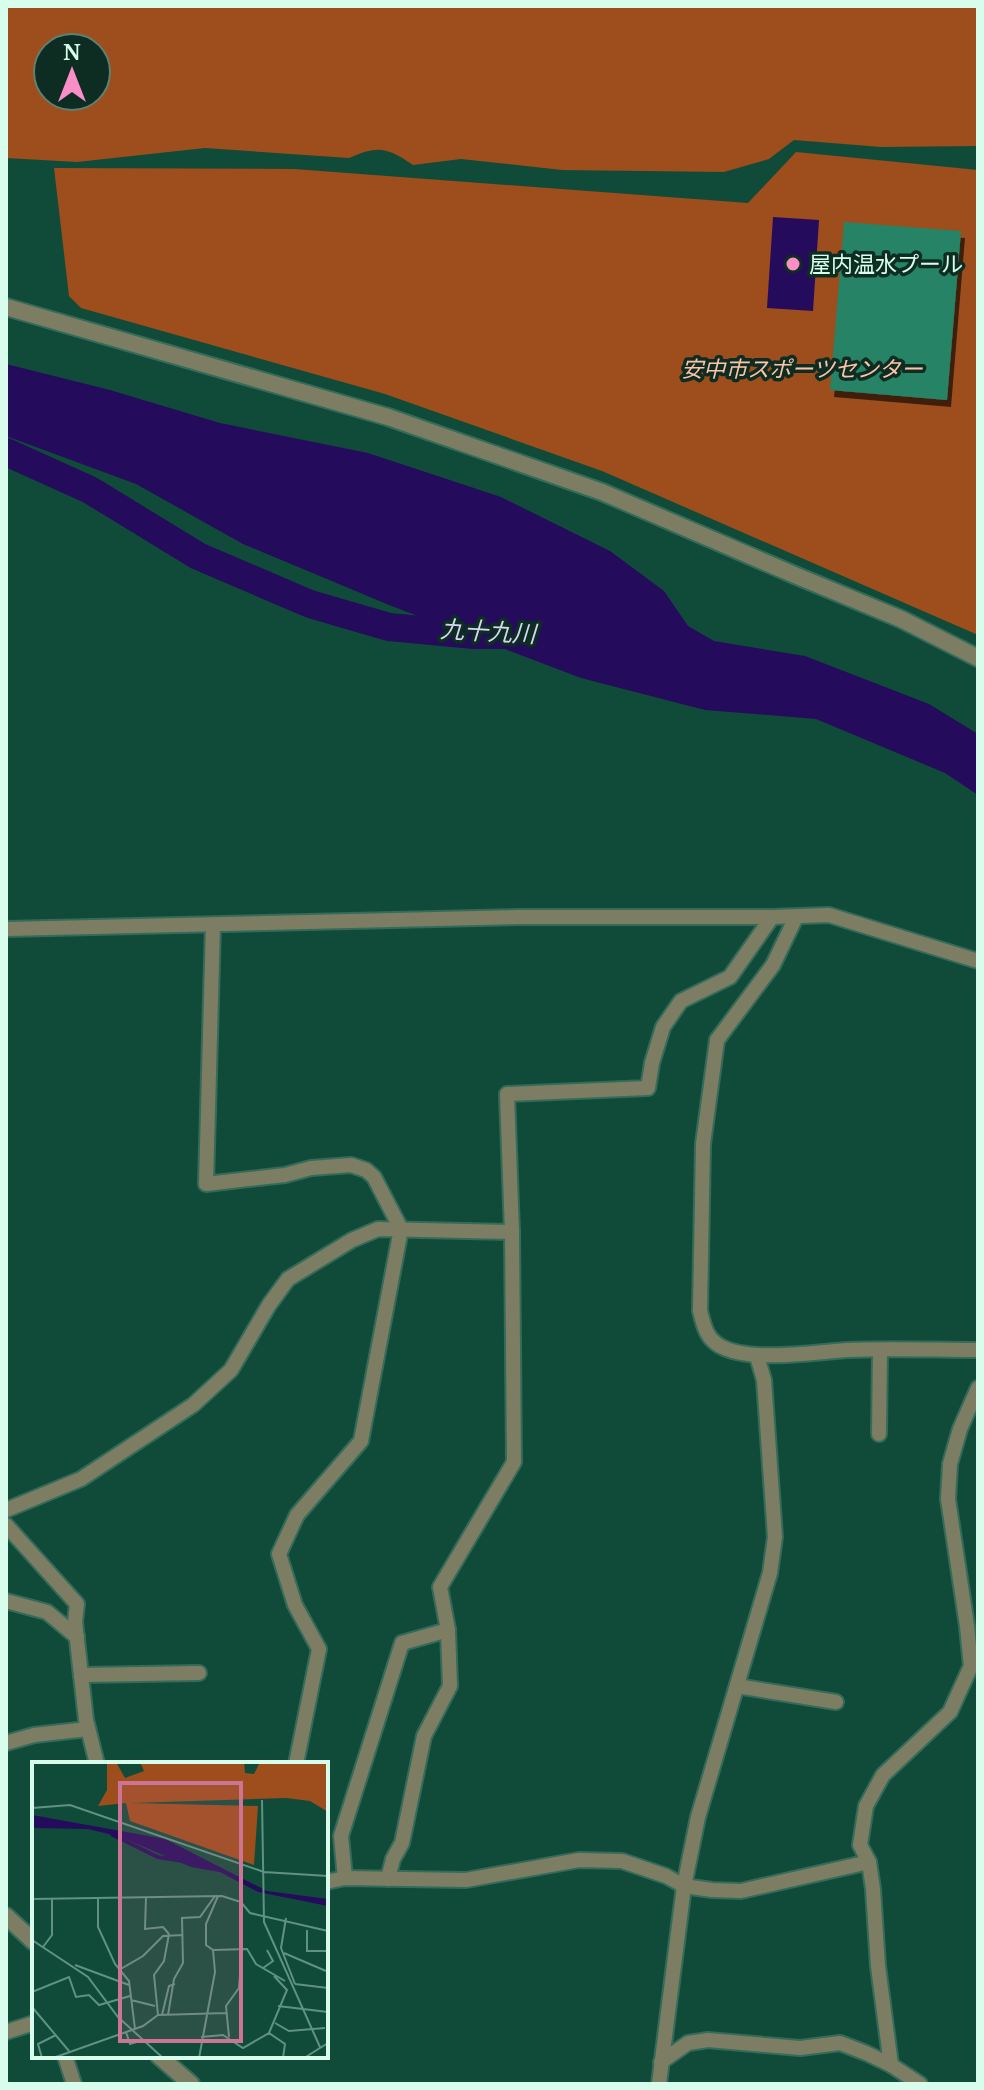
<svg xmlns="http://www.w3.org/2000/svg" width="984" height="2090" font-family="'Noto Serif','Noto Sans JP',serif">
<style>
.green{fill:#9e4d1c;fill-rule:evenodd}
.water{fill:#250b5c}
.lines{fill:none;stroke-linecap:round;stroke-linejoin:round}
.river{stroke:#250b5c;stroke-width:28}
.building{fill:#288366;filter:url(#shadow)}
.minor-casing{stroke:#346b59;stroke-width:18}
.tertiary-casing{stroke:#346b59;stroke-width:20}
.minor{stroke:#7d7d63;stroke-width:14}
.tertiary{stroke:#7d7d63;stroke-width:16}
.poi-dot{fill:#fa8fc8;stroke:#0e2d22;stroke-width:3}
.labels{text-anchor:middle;stroke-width:7;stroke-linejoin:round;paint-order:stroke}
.poi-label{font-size:22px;fill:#d9fded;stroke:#0e2d22;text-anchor:start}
.park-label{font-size:22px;font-style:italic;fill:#fdc4a7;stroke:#0e2d22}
.water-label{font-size:24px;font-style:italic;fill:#d7d6f2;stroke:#0e2d22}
.inset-river{fill:none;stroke:#250b5c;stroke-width:4}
.inset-road{fill:none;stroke:#609281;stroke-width:2}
.view{fill:#cb7495;fill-opacity:0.15;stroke:#cb7495;stroke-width:4}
.inset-edge{fill:none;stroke:#d9fded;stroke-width:4}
</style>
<defs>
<filter id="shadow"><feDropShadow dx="4" dy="7" stdDeviation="0" flood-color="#0009"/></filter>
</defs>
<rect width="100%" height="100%" fill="#104b39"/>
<g class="green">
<path d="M6,6H978V146L881,147L794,140L769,159L724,172L562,170L461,159L413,165C387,147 378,145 349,158L205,148L77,162L6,158ZM48,48H96V96H48Z"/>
<path d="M796,152L978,170V635L602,471L385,394L81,308L69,296L54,168L294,169L748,203Z"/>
</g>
<g class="water">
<path d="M773,217L819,220L813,311L767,308Z"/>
<path d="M6,364L110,390L220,423L368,453L501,497L610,551L664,591L688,626L714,641L805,656L929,704L978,734V795L945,773L816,719L705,710L581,678L389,605L243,544L136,484L6,436Z"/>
</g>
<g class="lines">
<path class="river" d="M6,452L90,490L198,556L310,604L389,627L474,635H501"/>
</g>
<path class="building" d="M844,222L961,231L947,400L830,390Z"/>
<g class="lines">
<g class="minor-casing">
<g id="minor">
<path d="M796,917L773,965L717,1040L703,1144L700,1311C704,1326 706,1338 720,1346C750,1363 814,1352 848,1350C891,1348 935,1350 978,1350"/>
<path d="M213,925L206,1184L285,1175L311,1168L351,1165L366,1170L374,1177L401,1229L361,1441L297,1515L279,1554L295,1605L319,1649L296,1764"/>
<path d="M6,929L519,917H772L829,915L978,961"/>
<path d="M879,1434L880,1350"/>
<path d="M6,1510L81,1479L193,1405L231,1370L269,1305L288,1279L352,1240L378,1229L512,1232"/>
<path d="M6,1525L77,1604L75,1622L86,1720L97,1764"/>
<path d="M6,1601L47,1612L77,1637"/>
<path d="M81,1675L199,1673"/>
<path d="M737,1686L836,1702"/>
<path d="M6,1743L34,1735L88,1729"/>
<path d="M345,1878L341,1836L402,1643L448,1630"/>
<path d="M388,1879L393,1859L402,1843L424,1736L450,1686L448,1630L440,1587L514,1462L512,1232L507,1094L648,1088L652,1063L663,1027L681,1001L730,977L772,917"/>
<path d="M326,1882L345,1878L466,1880L579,1860L622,1861L666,1876L684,1886L712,1890L741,1891L869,1862"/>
<path d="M6,2032L34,2023"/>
<path d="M65,2056L74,2084"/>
<path d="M661,2062L688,2043L708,2040L800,2048L840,2043L866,2053L891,2065L920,2084"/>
<path d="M891,2065L878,1966L873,1889L869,1862L860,1845L866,1806L883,1775L950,1712L971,1666L967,1626L948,1499L950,1464L960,1429L978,1388"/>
<path d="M659,2084L684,1886L698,1817L770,1573L775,1537L764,1380L757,1356"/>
</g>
</g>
<g class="tertiary-casing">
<g id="tertiary">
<path d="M6,307L388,417L602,492L797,576L901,619L978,658"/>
<path d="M6,1916L34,1942"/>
<path d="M159,2056L191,2084"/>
</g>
</g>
<use href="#minor" class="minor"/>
<use href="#tertiary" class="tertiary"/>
</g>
<circle class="poi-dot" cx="793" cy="264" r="8"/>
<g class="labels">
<g class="poi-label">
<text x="809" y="272">屋内温水プール</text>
</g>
<g class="park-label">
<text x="802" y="377">安中市スポーツセンター</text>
</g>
<g class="water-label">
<text transform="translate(488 632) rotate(3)" y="8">九十九川</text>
</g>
</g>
<g transform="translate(32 1762)">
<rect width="296" height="296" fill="#104b39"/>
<path d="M75,0H84L93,16L112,9L108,0H212L213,11L222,12L228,0H296V50L278,39L254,36L99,41L226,44L222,103L98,59L94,41L66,44L75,28Z" fill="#9e4d1c"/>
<path d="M0,53L133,77L235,129L296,137V144L226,130L188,110L159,105L89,75L56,67L0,66Z" fill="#250b5c"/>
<path class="inset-river" d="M79,72L126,95L151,99"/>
<path class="inset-road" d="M230,38L232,160L288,285M0,46L38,43L232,110L296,114M114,135L113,167L131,165L137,172M66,136V165L83,202L97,219L103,267M0,137L190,134L209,140L218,151L296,169M254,156L249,186L263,222M275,168V189H296M0,178L56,215L86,255L131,296M11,185L20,173V136M181,188L215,187L224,202L253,219M252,191L294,209M43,203L97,223M231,206L241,199L235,188M87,208L111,194L131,174L151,173M263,222L296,226M0,230L37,215L44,235L57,233L67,243L98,234M99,238L123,244M246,244L296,250M0,245L37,289M126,253L122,213L132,199L137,172M130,253L137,224L143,222M136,253L142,217L151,201L150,156L168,155L183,134M243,261L257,269L293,266M94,270L98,282L111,278M237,271L253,282L251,296M169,275L191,273L211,286L237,271L255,228L242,214M197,275L194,244L207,226L210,187M10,296L6,282L24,273M21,296L111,264L126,253L195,251M167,296L183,210L181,188L174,183V162L186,134M272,296L296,281"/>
<path class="view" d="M88,21H209V279H88Z"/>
<rect width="296" height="296" class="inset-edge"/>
</g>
<rect width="984" height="2090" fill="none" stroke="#d9fded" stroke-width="16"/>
<g transform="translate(72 72)"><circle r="38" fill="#0e2d22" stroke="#5f8073" stroke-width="2"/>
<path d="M0-6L14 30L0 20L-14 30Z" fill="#fa8fc8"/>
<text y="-12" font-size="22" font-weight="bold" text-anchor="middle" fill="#d9fded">N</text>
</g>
</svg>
